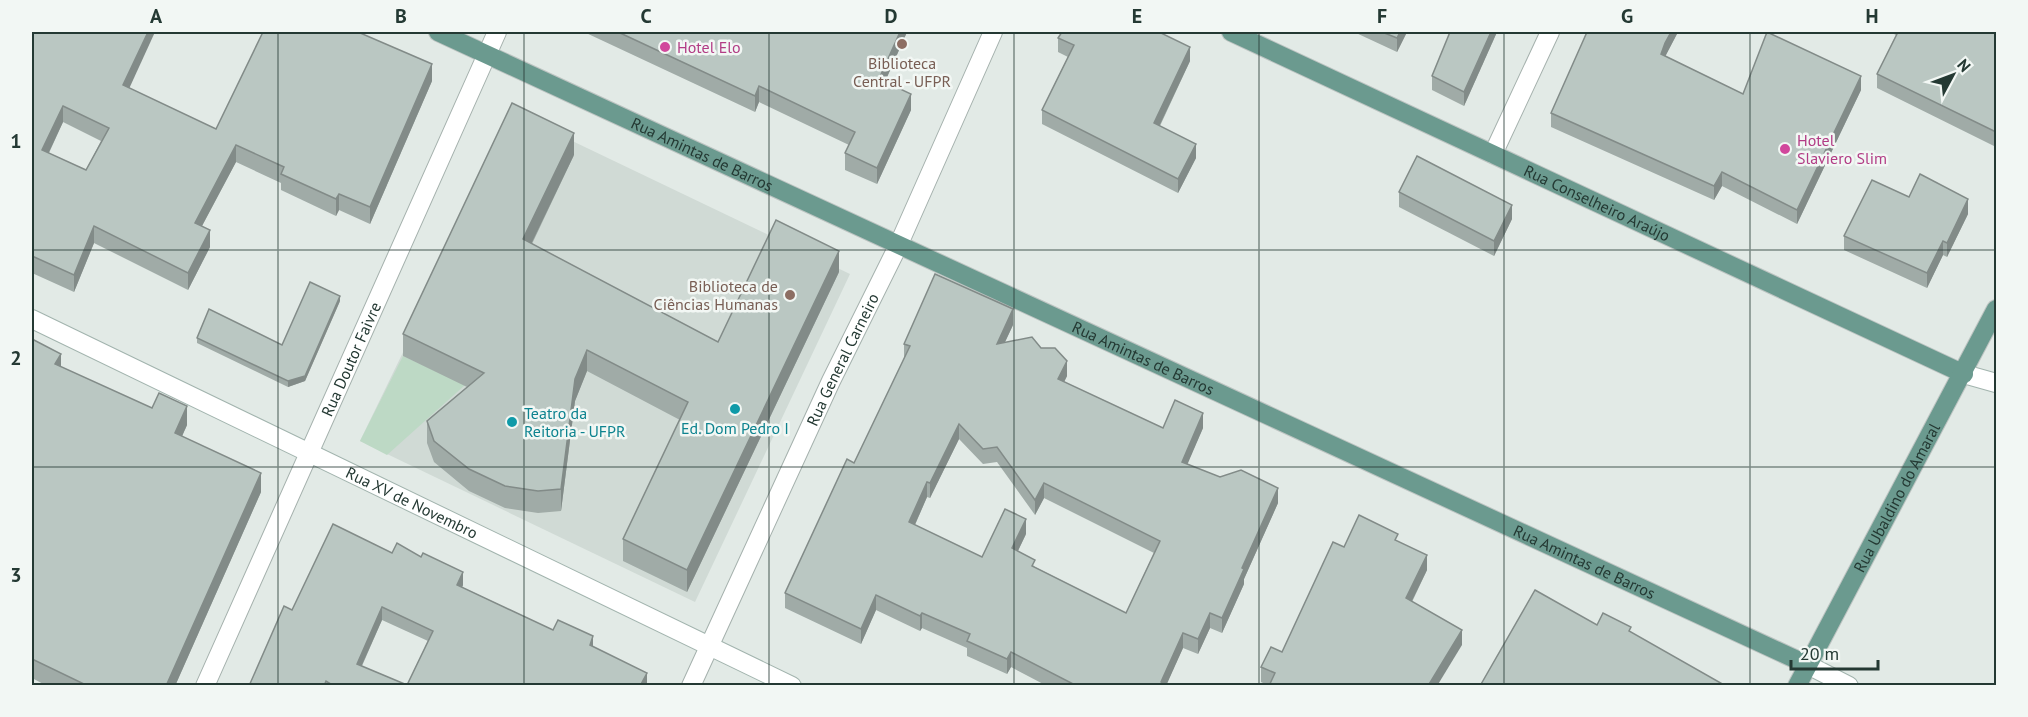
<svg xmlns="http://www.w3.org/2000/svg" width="2028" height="717" font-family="'PT Sans',sans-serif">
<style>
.built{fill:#d0dad5}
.grass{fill:#bdd9c5}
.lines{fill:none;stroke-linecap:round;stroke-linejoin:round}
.minor-casing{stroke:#a5b1ad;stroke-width:20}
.tertiary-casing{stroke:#a5b1ad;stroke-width:20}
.secondary-casing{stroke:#a2b4ae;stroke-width:20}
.primary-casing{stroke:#bdc4c2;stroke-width:20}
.minor{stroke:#fff;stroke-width:18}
.tertiary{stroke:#fff;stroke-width:18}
.secondary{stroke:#fff;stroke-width:18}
.primary{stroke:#6b9a8f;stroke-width:18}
.wall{fill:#a0aba7;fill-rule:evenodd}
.shaded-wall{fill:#828b88}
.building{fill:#bac7c2;stroke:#828b88;stroke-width:1.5;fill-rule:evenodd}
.grid{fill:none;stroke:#243933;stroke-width:1.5;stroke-opacity:0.55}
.education-dot{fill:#8d6e63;stroke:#f2f7f4;stroke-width:2}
.hotel-dot{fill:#d1479c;stroke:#f2f7f4;stroke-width:2}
.culture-dot{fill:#0f9aa8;stroke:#f2f7f4;stroke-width:2}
.labels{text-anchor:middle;stroke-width:5;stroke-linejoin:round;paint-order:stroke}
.hotel-label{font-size:16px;fill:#b23c85;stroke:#f2f7f4;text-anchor:start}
.education-label{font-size:16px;fill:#785e54;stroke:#f2f7f4}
.street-label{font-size:16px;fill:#243933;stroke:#f2f7f4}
.culture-label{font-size:16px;fill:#0d838f;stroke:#f2f7f4;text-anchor:start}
.neatline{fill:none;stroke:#243933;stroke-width:2}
.grid-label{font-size:20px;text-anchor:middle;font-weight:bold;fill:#243933}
</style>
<rect width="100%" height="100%" fill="#e2eae6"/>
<path class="built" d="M518,115L850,274L695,602L360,441Z"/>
<path class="grass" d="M403,356L465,385L387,455L360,441Z"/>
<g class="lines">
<g class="minor-casing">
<g id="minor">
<path d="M1493,154L1550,32"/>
<path id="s1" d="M691,686L831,381L898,246L993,32"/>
</g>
</g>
<g class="tertiary-casing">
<g id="tertiary">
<path id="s2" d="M205,686L497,32"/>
</g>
</g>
<g class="secondary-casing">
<g id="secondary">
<path id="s3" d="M32,319L792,686"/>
<path d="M1964,374L1996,383"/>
<path d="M1808,665L1849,686"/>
</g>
</g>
<g class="primary-casing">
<g id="primary">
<path id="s4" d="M438,32L1808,665"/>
<path id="s5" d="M1231,32L1964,374"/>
<path id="s6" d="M1797,686L1996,309"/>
</g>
</g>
<use href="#minor" class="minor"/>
<use href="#tertiary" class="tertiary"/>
<use href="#secondary" class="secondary"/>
<use href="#primary" class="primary"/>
</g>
<g class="wall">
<path d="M32,32L129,88L216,129L432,81L370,224L339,210L336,216L281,190V183L236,162L202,226L210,247L188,290L94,243L74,292L32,273ZM63,122L101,141L86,170L49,153Z"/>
<path d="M584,32H907L885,82L911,110L877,184L845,170V153L849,145L759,102L755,112Z"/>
<path d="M1354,32H1407L1397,52Z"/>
<path d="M1497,32L1464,106L1432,90V76Z"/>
<path d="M1587,32H1678L1665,56L1743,94L1861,90L1797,224L1722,186L1714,200L1551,127V113Z"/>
<path d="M1890,32H1996V147L1877,88V74L1896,35Z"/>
<path d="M1058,38L1190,61L1160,126L1196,158L1178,193L1042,124V110L1068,57L1058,52Z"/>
<path d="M574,155L532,244L718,342L839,272L687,592L623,561V539L680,420L587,371L575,401L561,511L538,513L505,508L469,491L434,462L427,443V421L467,387L403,356V334Z"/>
<path d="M1399,192L1512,219L1494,256L1399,207Z"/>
<path d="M1909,197L1968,214L1947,257L1943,255L1927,288L1844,250V236Z"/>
<path d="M340,301L305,381L288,387L197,343V338L282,345Z"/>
<path d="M1013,325L1005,342L1041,348L1067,376L1064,382L1163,428H1203L1187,464L1278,503L1244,579V584L1222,633L1210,628L1198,654L1183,648L1166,685L1168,686H1047L1011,667L1007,674L967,656V648L922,628L920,631L876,610L861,644L785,608V593L854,463L904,359V344ZM959,439L983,464L997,462L1035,515L1044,498L1154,553L1126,613L1035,567L1018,551L1026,534L982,557L915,525L927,497L930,498Z"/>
<path d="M32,339L61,367L187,425L182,436L261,492L175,686H47L32,678Z"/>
<path d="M1398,542L1427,570L1412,602L1462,645L1269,686L1261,682V667L1282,652L1344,547Z"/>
<path d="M392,553L463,585L462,587L553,630L593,647L647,685L249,686L292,610ZM382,620L428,641L407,685L362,666Z"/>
</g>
<g class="shaded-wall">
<path d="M148,32H155L123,102V85Z"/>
<path d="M900,32H907L879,95V79Z"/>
<path d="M1400,32H1407L1397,52V38Z"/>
<path d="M1491,32H1497L1464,106V92Z"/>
<path d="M1671,32H1678L1665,57L1661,54L1665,43Z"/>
<path d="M1190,47V61L1154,137V123Z"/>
<path d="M432,64V81L370,224V207Z"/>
<path d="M1861,76V90L1797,224V210Z"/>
<path d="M759,86V102L755,112V96Z"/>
<path d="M911,94V110L877,184V168Z"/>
<path d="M63,106V122L42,167V150Z"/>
<path d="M574,133V155L523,261V239Z"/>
<path d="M1196,144V158L1178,193V179Z"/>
<path d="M236,145V162L195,239V223Z"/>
<path d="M1722,172V186L1714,200V186Z"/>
<path d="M339,194V210L336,216V199Z"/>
<path d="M1968,199V214L1947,257V243Z"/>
<path d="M1512,205V219L1494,256V241Z"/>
<path d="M94,226V243L74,292V275Z"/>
<path d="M210,230V247L188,290V273Z"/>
<path d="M1943,241V255L1927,288V273Z"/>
<path d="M839,251V272L687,592V570Z"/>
<path d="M340,296V301L305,381L288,387V381Z"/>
<path d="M1013,309V325L997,359V344Z"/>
<path d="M587,350V371L575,401L561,511V489L575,379Z"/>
<path d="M61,354V373L55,364Z"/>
<path d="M1067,361V376L1058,394V379Z"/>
<path d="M187,406V425L175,452V433Z"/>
<path d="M1203,413V428L1182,477V462Z"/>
<path d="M959,424V439L930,498V483Z"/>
<path d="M261,473V492L175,686H166Z"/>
<path d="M927,482V497L909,538V522Z"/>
<path d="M1044,483V498L1035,515V500Z"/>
<path d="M1278,488V503L1244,579V584L1222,633V618L1242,568Z"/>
<path d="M1026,519V534L1012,563V548Z"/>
<path d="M1427,555V570L1406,613V598Z"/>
<path d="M463,572V585L457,598V585Z"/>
<path d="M876,595V610L861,644V629Z"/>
<path d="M382,607V620L357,676V664Z"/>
<path d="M922,613V628L920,631V616Z"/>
<path d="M1210,613V628L1198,654V639Z"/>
<path d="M1462,630V645L1437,686H1428Z"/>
<path d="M1183,633V648L1166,686L1161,682Z"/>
<path d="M593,636V649L590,645Z"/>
<path d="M1011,652V667L1007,674V659Z"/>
<path d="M647,673V685L640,686Z"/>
</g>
<g class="building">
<path d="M32,32H148L123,85L216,129L263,32H358L432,64L370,207L339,194L336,199L281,174L284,167L236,145L195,223L210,230L188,273L94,226L74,275L32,256ZM63,106L109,128L86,170L42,150Z"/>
<path d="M618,32H900L879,79L911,94L877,168L845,153L855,132L759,86L755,96Z"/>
<path d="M1062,32H1159L1190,47L1154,123L1196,144L1178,179L1042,110L1074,45L1058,38Z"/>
<path d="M1382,32H1400L1397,38Z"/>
<path d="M1450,32H1491L1464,92L1432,76Z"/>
<path d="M1587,32H1671L1665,43L1661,54L1743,94L1767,32L1861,76L1797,210L1722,172L1714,186L1551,113Z"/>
<path d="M1898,32H1996V132L1877,74Z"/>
<path d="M512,103L574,133L523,239L718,342L776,220L839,251L687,570L623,539L688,402L587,350L575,379L561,489L538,491L505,486L469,469L434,441L427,421L484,373L403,334Z"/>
<path d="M1417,156L1512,205L1494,241L1399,192Z"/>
<path d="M1920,174L1968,199L1947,243L1943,241L1927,273L1844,236L1872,180L1909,197Z"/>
<path d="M935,274L1013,309L997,344L1032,337L1041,348H1055L1067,361L1058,379L1163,428L1175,400L1203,413L1182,462L1220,477L1241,470L1278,488L1242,568L1244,569L1222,618L1210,613L1198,639L1183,633L1161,682L1168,686H1077L1011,652L1007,659L967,641L970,634L922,613L920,616L876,595L861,629L785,593L847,459L854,463L910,346L904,344ZM959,424L983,449L997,447L1035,500L1044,483L1160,541L1126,613L1032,566L1035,560L1012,548L1026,519L1005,509L982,557L909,522L927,482L930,483Z"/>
<path d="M310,282L340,296L305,376L288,381L197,338L209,309L282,345Z"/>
<path d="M32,339L61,354L55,364L152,408L159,393L187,406L175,433L261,473L166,686H88L32,659Z"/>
<path d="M1359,515L1398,534L1395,540L1427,555L1406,598L1462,630L1428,686H1269L1275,673L1261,667L1271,647L1282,652L1333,542L1344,547Z"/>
<path d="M333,524L392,553L397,543L421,557L423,553L463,572L457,585L553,630L558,620L593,636L590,645L647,673L640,686H334L326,681L324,686H249L284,606L292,610ZM382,607L433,631L407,685L357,664Z"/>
<path d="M1535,590L1597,625L1603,613L1631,627L1629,631L1726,686H1480Z"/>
</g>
<path class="grid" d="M278,32V686M524,32V686M769,32V686M1014,32V686M1259,32V686M1504,32V686M1750,32V686M32,250H1996M32,467H1996"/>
<g class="education-dot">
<circle cx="902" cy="44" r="6"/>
<circle cx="790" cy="295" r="6"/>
</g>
<g class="hotel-dot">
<circle cx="665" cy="47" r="6"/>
<circle cx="1785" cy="149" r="6"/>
</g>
<g class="culture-dot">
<circle cx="735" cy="409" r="6"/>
<circle cx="512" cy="422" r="6"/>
</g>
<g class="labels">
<g class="hotel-label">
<text x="677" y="53">Hotel Elo</text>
<text x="1797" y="146">Hotel<tspan x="1797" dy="18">Slaviero Slim</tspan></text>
</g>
<g class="education-label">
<text x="902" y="69">Biblioteca<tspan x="902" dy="18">Central - UFPR</tspan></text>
<text x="778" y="292" text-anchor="end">Biblioteca de<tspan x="778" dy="18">Ciências Humanas</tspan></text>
</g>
<g class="street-label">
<text dy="6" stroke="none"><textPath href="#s4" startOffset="291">Rua Amintas de Barros</textPath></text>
<text dy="6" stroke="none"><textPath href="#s5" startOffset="404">Rua Conselheiro Araújo</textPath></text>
<text dy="6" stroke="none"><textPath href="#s2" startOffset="358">Rua Doutor Faivre</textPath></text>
<text dy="6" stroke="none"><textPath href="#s1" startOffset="360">Rua General Carneiro</textPath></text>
<text dy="6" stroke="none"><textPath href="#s4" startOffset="777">Rua Amintas de Barros</textPath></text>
<text dy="6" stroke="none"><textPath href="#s6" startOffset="213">Rua Ubaldino do Amaral</textPath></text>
<text dy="6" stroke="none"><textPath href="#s3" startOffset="422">Rua XV de Novembro</textPath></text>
<text dy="6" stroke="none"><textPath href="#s4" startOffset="1263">Rua Amintas de Barros</textPath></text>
</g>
<g class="culture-label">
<text x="524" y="419">Teatro da<tspan x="524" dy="18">Reitoria - UFPR</tspan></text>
<text x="735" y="434" text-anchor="middle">Ed. Dom Pedro I</text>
</g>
</g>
<rect width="2028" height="717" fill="none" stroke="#f2f7f4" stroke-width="66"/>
<g transform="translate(1953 75) rotate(49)" stroke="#f2f7f4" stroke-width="4.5" paint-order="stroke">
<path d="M0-4.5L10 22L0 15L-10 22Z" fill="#243933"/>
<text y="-9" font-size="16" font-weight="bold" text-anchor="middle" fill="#243933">N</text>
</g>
<path d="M1791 660v9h87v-9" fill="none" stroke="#243933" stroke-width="3"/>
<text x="1800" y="660" font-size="18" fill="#243933" stroke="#f2f7f4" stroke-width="4.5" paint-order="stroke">20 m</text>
<rect x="33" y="33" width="1962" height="651" class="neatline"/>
<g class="grid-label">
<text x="156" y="23">A</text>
<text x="401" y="23">B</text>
<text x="646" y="23">C</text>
<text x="891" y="23">D</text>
<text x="1137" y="23">E</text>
<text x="1382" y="23">F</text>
<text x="1627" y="23">G</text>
<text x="1872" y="23">H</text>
<text x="16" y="148">1</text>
<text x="16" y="365">2</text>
<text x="16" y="582">3</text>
</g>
</svg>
